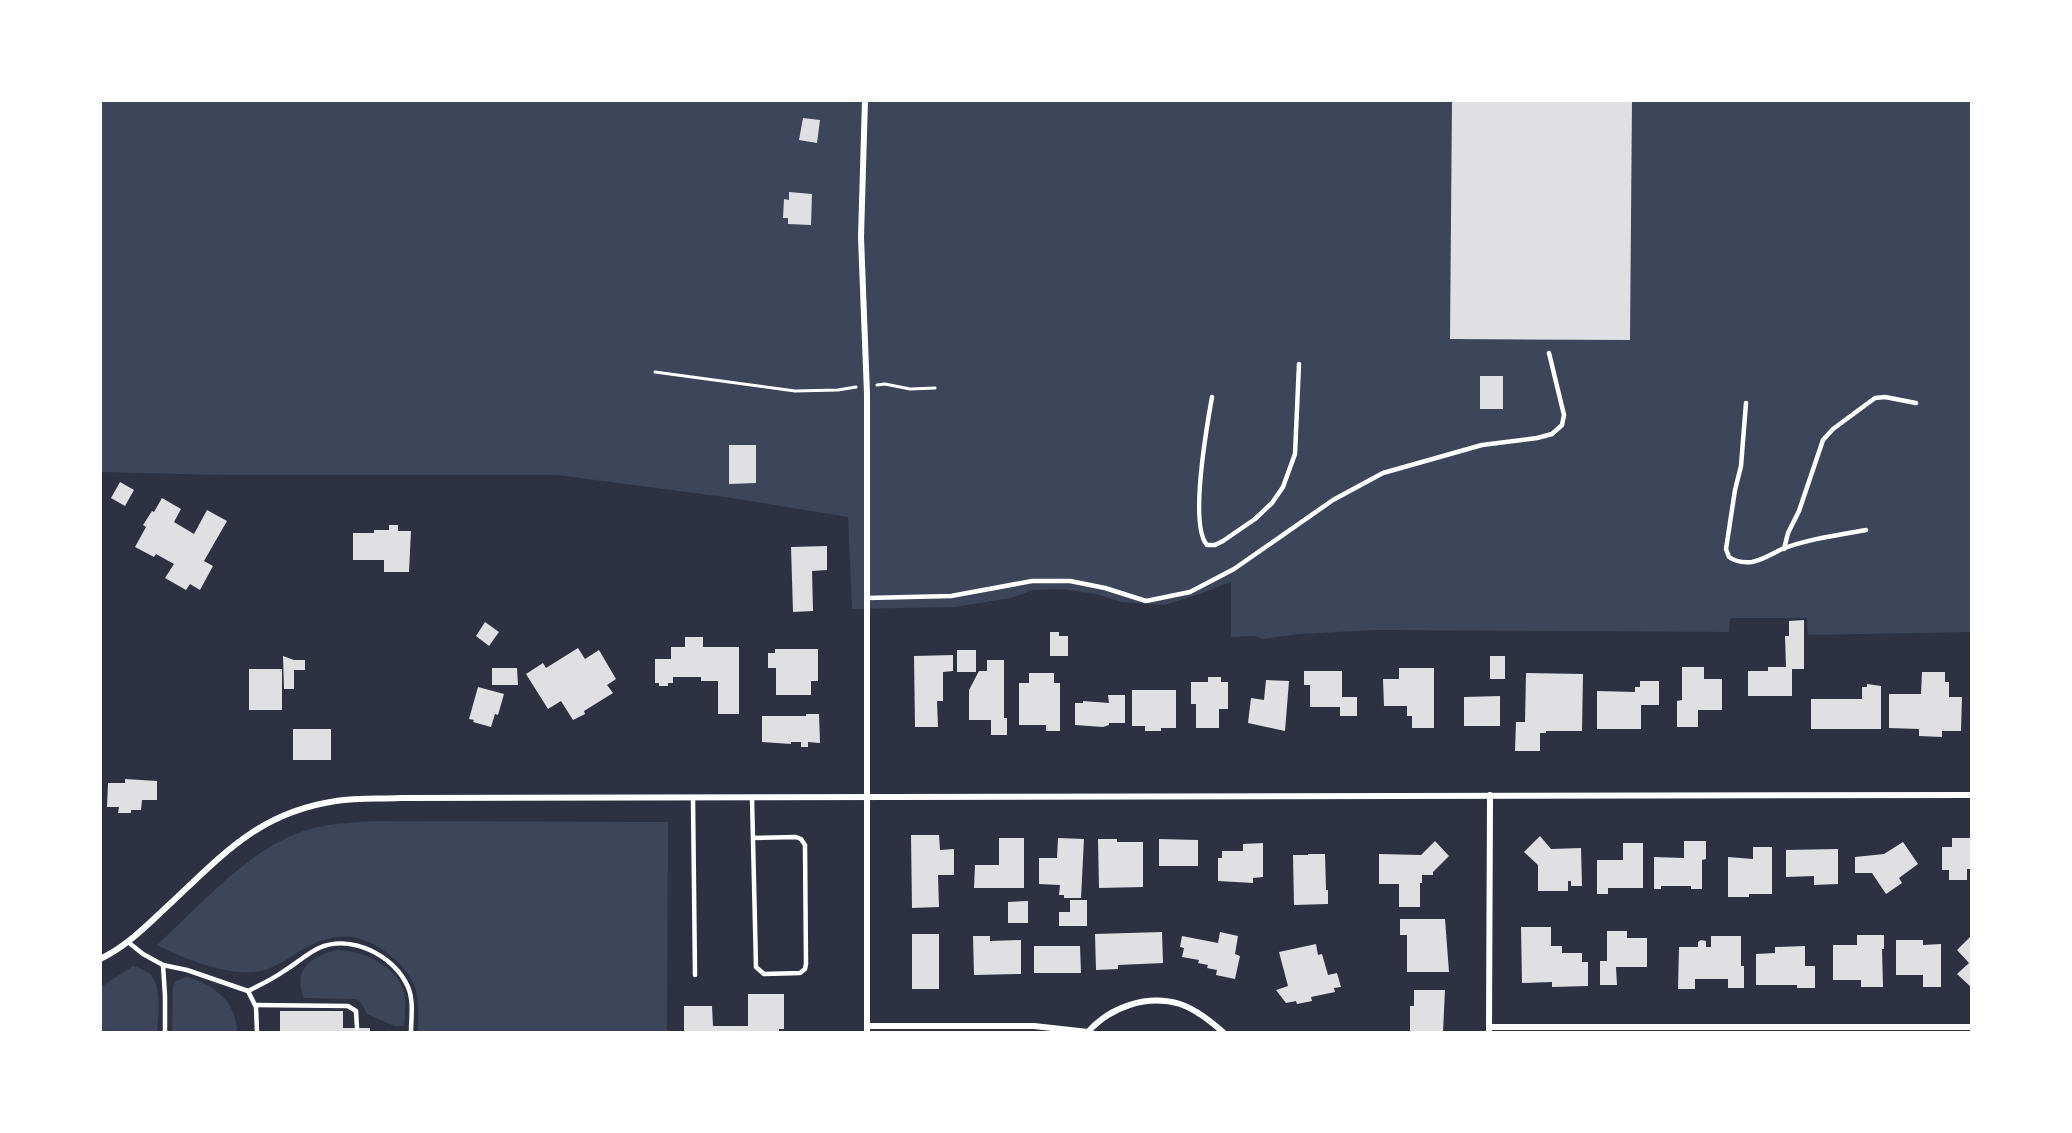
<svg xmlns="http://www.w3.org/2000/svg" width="2072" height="1133" font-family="'Public Sans',sans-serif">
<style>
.green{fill:#3c4559}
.building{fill:#e0e0e3}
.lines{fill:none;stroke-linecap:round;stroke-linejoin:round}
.path{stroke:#fff;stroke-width:3}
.service{stroke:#fff;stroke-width:4.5}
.minor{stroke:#fff;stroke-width:6}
</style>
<rect width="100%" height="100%" fill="#2d3142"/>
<g class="green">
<path d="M100,101H1971V632L1808,635L1807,618H1730L1729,632L1375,630L1300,634L1263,639L1254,636L1231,637V582L1200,594L1164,605L1121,602L1096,594L1061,589L1033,590L1011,598L955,607L852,609L848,517L725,497L557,475H220L101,472Z"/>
<path d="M379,821L668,822L667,1032H418C418,1019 419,1004 416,991C410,966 377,941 352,937C341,936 330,938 320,941C297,949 279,970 254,972C225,975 182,958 157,945C203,903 249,847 310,829C332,823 356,822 379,821Z"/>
<path d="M337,950C361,950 394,964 403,989C407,1000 405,1014 404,1026H394L367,1014L362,1004L356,999L304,998C292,969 312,956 337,950Z"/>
<path d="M133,966C139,968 146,970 151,975C162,986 158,1018 157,1032H101V987Z"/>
<path d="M187,977C214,984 237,1003 237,1032H172L173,986L176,981Z"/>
</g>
<g class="building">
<path d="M1452,100H1632L1630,340L1450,339Z"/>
<path d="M803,118L820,120L817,143L799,140Z"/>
<path d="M789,192L812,194L811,225L788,224V218H783L784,199L789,200Z"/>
<rect x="1480" y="376" width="23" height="33"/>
<path d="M729,445H756V483L729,484Z"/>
<path d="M120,482L134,490L125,506L111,498Z"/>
<path d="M162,498L181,509L174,522L194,534L207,510L227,521L204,561L213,566L200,590L190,584L186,590L165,578L174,564L156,554L154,557L135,547L146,527L143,525L152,511L154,512Z"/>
<path d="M389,525H398V531H411L409,572H384V560H353V533H374V530H389Z"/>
<path d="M827,546V570L812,571L813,611L793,612L791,547Z"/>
<path d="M1804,620V669H1792V696H1748V671H1768V667H1786L1785,636H1789V621Z"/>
<path d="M485,622L499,632L489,646L476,636Z"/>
<path d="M1050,632H1059V636H1068V656H1050Z"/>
<path d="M685,637H703V647H739V714H718V681H701V677H673V683H668V686H659V683H655V659H671V647H685Z"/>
<path d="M578,648L585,659L599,650L616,679L607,685L613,693L584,711L585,714L573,720L561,701L548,709L526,674L543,663L546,668Z"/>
<path d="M775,649H818V681H811V695H776V668H768V653H775Z"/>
<rect x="957" y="650" width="19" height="22"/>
<path d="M953,655V671L943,672V701H937L938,727H915L914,656Z"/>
<path d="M283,656L294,660H305V670H294V689H284Z"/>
<rect x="1490" y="656" width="15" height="23"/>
<path d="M987,660H1004V718H1007V735H991V720H969V690L979,671H987Z"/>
<path d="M1682,667H1704V679H1722V710H1698V727H1677V701L1682,700Z"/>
<path d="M492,668H517L518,685H492Z"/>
<path d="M1399,668H1434V728H1412V716H1407V706H1384L1383,679H1399Z"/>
<rect x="249" y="669" width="33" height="41"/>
<path d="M1304,671H1342V697H1357V716H1340V707H1310V685H1304Z"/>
<path d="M1922,672H1945V682H1949V697H1962L1961,731H1942V737L1919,736V729L1889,728V694H1921Z"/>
<path d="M1029,673H1054V683H1060V731H1046V725H1019V683H1029Z"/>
<path d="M1526,673L1583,674L1582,731H1546V733H1540V751H1515L1516,722H1525Z"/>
<path d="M1208,677H1221V682H1228V709H1219V728H1196V704H1191V682H1208Z"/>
<path d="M1266,680L1289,681L1285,731L1248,723L1251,698L1264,700Z"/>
<path d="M1640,681H1659V705H1641V729H1597V691L1635,692V687H1640Z"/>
<path d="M1867,684L1881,686V729H1811V699H1862V687H1867Z"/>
<path d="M478,687L504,694L498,715L495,714L491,727L473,722L474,720L469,719Z"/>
<path d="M1132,690H1176V728H1161V731H1145V726H1132Z"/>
<path d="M1108,695H1125V723H1109V725L1103,727L1075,725V703H1083V701L1109,703Z"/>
<path d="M1500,696V726H1464V697Z"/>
<path d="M806,714H819L820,743L808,742V747H801V742H791V744L762,742V716H806Z"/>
<rect x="293" y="729" width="38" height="31"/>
<path d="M125,779L157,781V800H142L141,810H131V813H118L119,807H107L108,783H125Z"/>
<path d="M911,835H939L940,850L954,849V875H938L939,907L912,908Z"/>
<path d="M1540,836L1551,849L1581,848L1582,886H1571V881H1568V891H1538V865L1524,852Z"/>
<path d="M999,838H1024V888H974L975,865H999Z"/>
<path d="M1058,838L1084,839L1081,898H1064V895H1059L1060,885L1039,884V858H1057Z"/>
<path d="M1952,838H1972V869H1967V880H1949V870H1942V847H1952Z"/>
<path d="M1098,839H1117V842H1143V887L1099,888Z"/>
<path d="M1159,839L1198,840V866H1159Z"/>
<path d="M1435,841L1449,856L1433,872V875H1422V883H1420V907H1399V884H1379V854L1421,855Z"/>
<path d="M1684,841H1706V859L1702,860V889H1691V886H1661V889H1654V857L1684,858Z"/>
<path d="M1903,842L1918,864L1899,878L1902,883L1886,894L1872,873H1855V857L1884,854Z"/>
<path d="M1263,843V877L1253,878V883L1218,881V858H1222V851H1243V844Z"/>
<path d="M1623,843H1643V888H1608V894H1597V860H1623Z"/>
<path d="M1753,847H1772V894H1749V897H1728V857L1753,859Z"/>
<path d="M1838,849V884L1814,885V876L1786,877V850Z"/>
<path d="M1308,854H1325L1326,890H1328V904L1294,905L1293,855H1308Z"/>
<path d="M1070,900H1087V926H1059V912H1070Z"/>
<path d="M1028,901V923H1008V902Z"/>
<path d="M1400,919H1445L1449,972H1407V935H1400Z"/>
<path d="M1521,927H1551V946H1562V953H1582V962H1588V986L1552,987V982L1522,983Z"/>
<path d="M1607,931H1627V938H1647V967H1616L1617,985H1600V961H1607Z"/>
<path d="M1162,932L1163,963L1118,965V969L1096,970L1095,934Z"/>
<path d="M1220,932L1238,936L1235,954L1240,956L1235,979L1216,975L1217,970L1207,968L1208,965L1198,963L1199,960L1182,957L1184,948L1180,947L1182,936L1218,943Z"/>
<rect x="912" y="934" width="27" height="55"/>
<path d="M1857,935H1884V949H1882L1883,987H1861V980H1833V945H1857Z"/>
<path d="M1972,935V988L1957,974L1969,963L1957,950Z"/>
<path d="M973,936H990V941L1021,940V974L974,975Z"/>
<path d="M1711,936H1741V966H1744V988H1728V979H1695V989H1678L1679,947H1698V942L1701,940L1706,941V947H1711Z"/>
<path d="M1896,940H1923V945L1941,944V987H1923V975H1896Z"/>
<path d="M1316,944L1318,955L1322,954L1328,975L1337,973L1341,987L1334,988L1335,992L1311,997L1312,1001L1297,1004L1296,1001L1286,1003L1276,990L1288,986L1279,952Z"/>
<path d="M1034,946H1080L1081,973H1034Z"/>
<path d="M1805,946V966H1815V988H1797V985H1756V954L1775,953V947Z"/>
<path d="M1414,990H1445L1443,1032H1410V1006H1414Z"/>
<path d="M748,994H784V1029H779V1032H684V1006H712L713,1026H748Z"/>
<path d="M280,1011H343V1028H370V1032H280Z"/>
</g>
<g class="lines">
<g class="path">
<path d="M655,372L795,391L838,390L856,387"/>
<path d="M877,385L885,384L910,389L935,388"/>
</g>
<g class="service">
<path d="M1212,397C1207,425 1189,525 1207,545H1215L1223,541L1255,519L1272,503L1283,487L1295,454L1299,364"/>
<path d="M1746,403L1741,466L1735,490L1726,549L1729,557C1736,562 1743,563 1752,562C1763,560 1772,554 1782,549C1808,539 1838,535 1866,530"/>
<path d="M1784,549L1788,533L1799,511L1823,440L1833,429L1875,398L1885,397L1916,403"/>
<path d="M867,598L951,596L1032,581H1070L1105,588L1146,601L1190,592L1234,569L1333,500L1383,473L1482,445L1537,438L1552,434L1562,425L1564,415L1549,353"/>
<path d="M752,798L756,967L764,974L800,973L805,969L806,964L805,845L801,839L796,837L753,838"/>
<path d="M693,799L695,975"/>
<path d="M128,942L143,954L163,965L187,970L248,991L256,1007L257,1032"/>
<path d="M163,965L165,996V1032"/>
<path d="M248,991C260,985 273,979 284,971C296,964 306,954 319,948C351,934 394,955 408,987C414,1001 411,1018 411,1032"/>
<path d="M255,1005L348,1006L356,1011L357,1028"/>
</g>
<g class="minor">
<path d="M865,100L861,237L867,394V1032"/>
<path d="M100,959C128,946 150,922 172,902C225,852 261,812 336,801C357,798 379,799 400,798L1972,795"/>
<path d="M867,1026H1034L1088,1032"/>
<path d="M1489,1027H1972"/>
<path d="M1088,1032C1110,1007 1147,994 1180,1004C1197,1010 1210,1021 1223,1032"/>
<path d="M1489,1032L1490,795"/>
</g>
</g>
<rect width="2072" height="1133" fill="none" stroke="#ffffff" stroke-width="204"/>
</svg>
